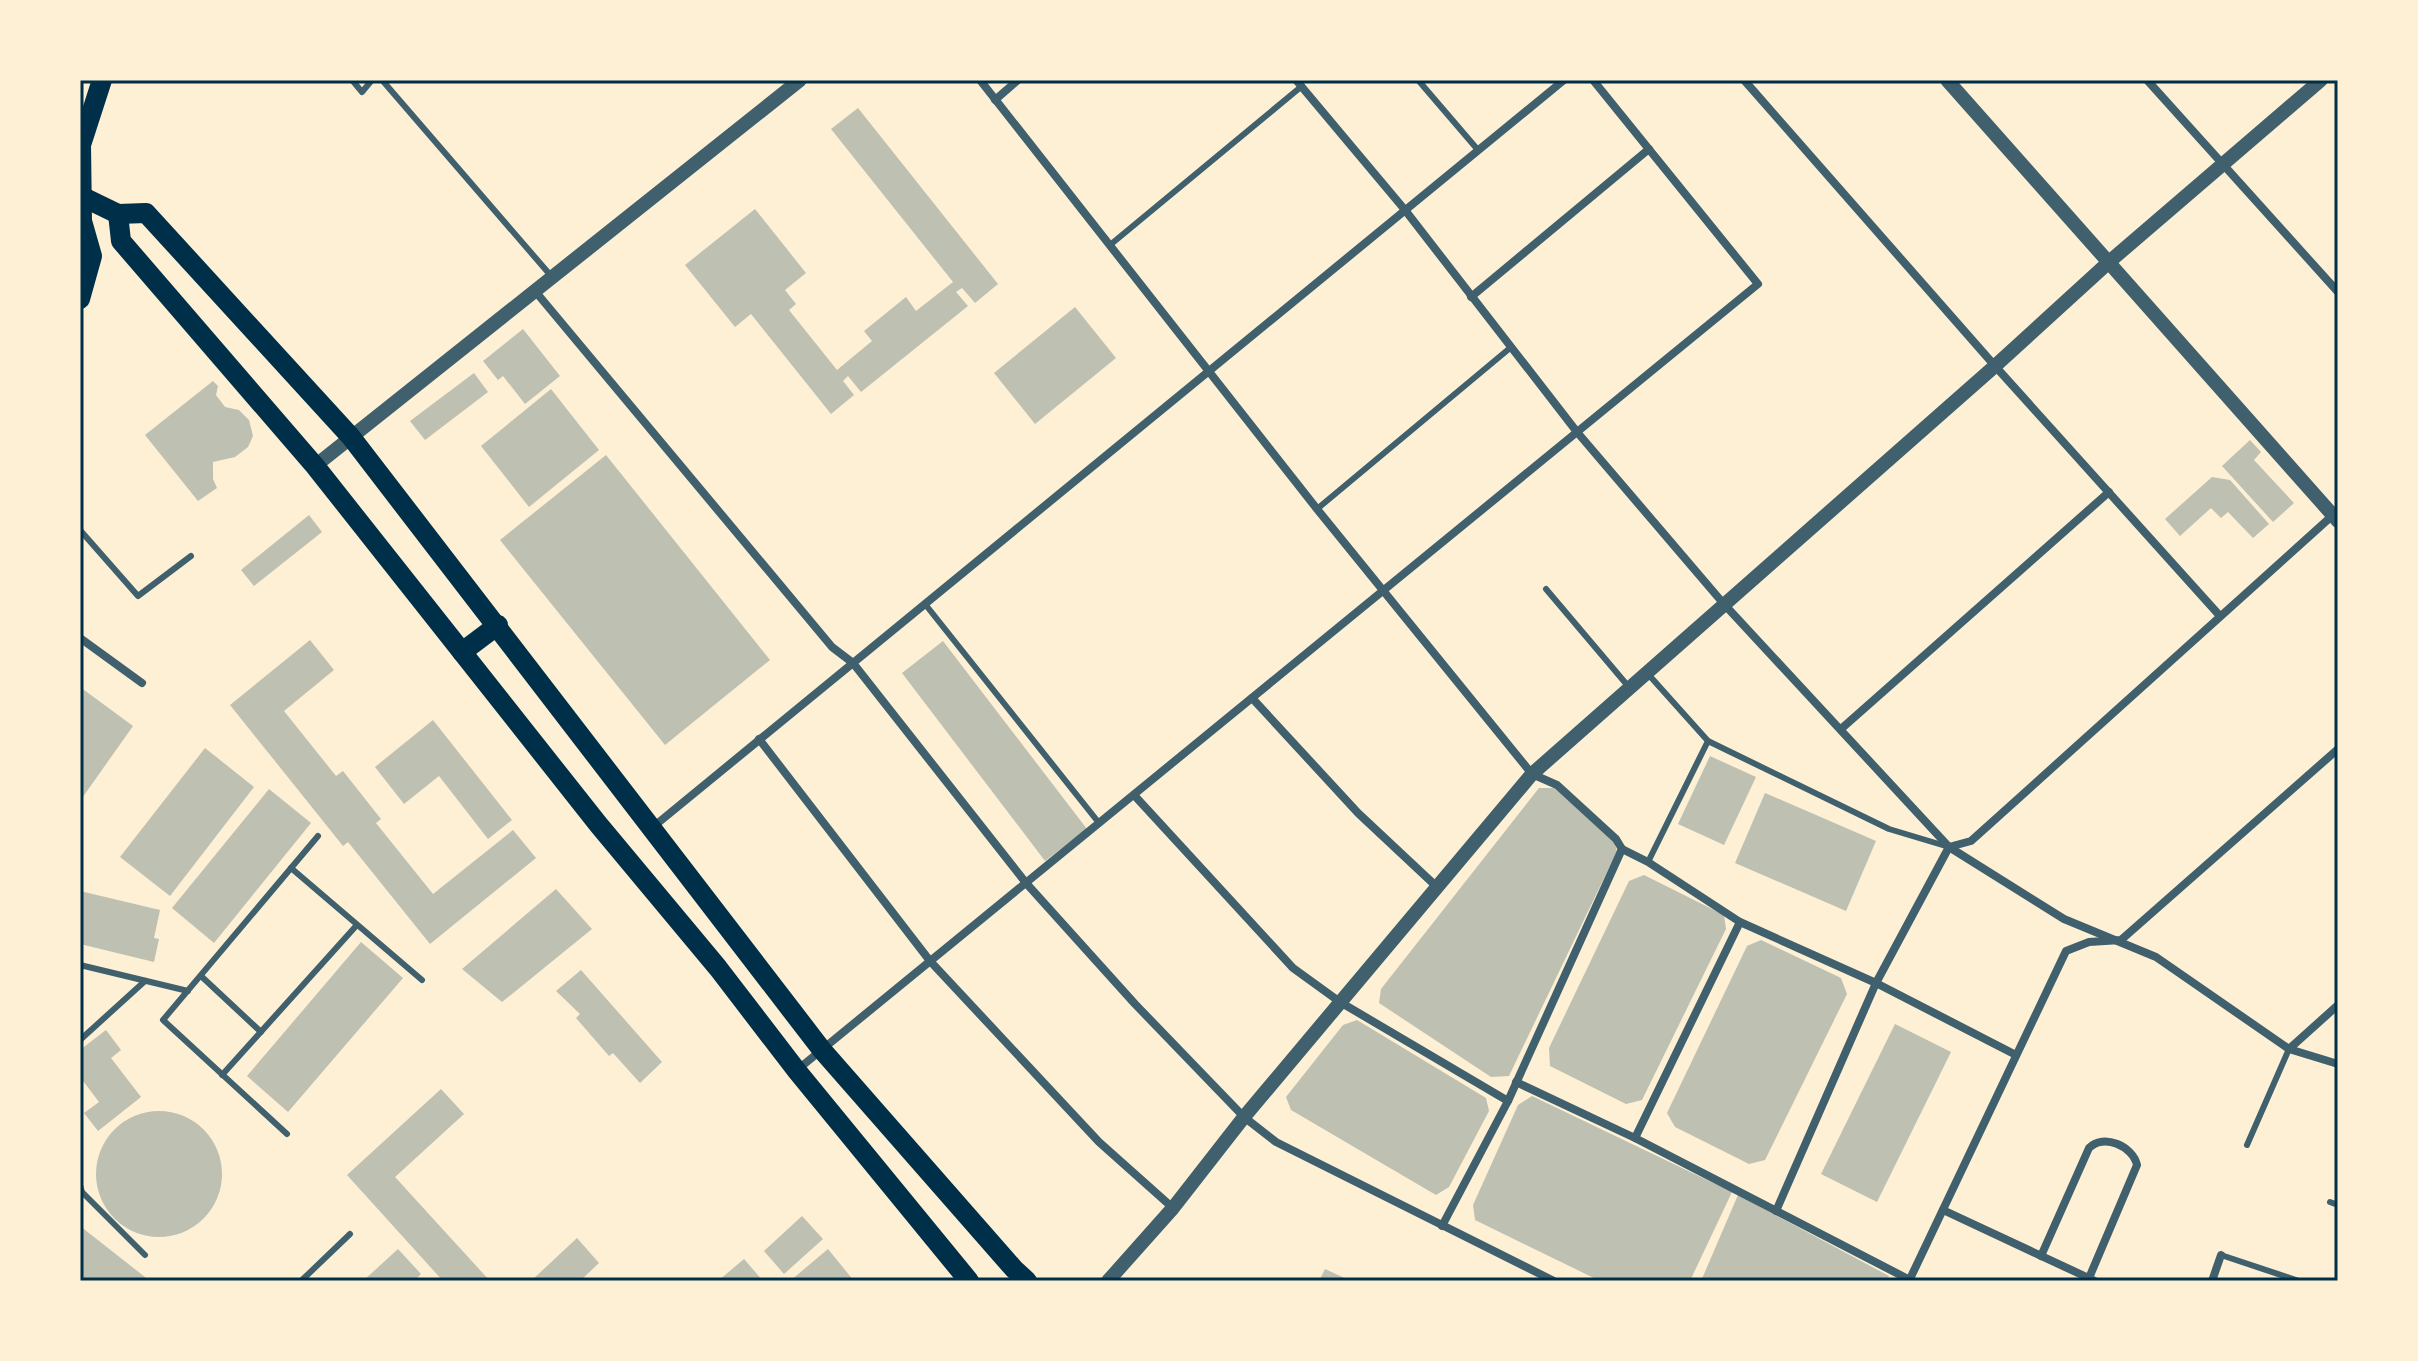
<svg xmlns="http://www.w3.org/2000/svg" width="2418" height="1361" font-family="'Archivo Narrow',sans-serif">
<style>
.building{fill:#bec0b2}
.lines{fill:none;stroke-linecap:round;stroke-linejoin:round}
.service{stroke:#3f606c;stroke-width:6}
.minor{stroke:#3f606c;stroke-width:8}
.tertiary{stroke:#3f606c;stroke-width:14}
.primary{stroke:#003049;stroke-width:20}
.neatline{fill:none;stroke:#003049;stroke-width:3}
</style>
<rect width="100%" height="100%" fill="#fdf0d5"/>
<g class="building">
<path d="M858,108L998,284L975,303L962,288L956,292L968,306L861,392L848,376L843,381L854,395L831,414L751,314L735,327L685,265L755,209L806,273L785,290L796,304L789,310L837,370L872,341L864,331L906,297L916,311L953,282L831,129Z"/>
<path d="M1075,307L1116,358L1035,424L994,373Z"/>
<path d="M523,329L560,376L525,404L503,376L498,380L483,361Z"/>
<path d="M474,373L488,392L425,440L410,421Z"/>
<path d="M213,381L218,386L216,395L225,407L239,410L249,420L253,436L248,447L235,457L213,462V479L217,488L198,501L145,435Z"/>
<path d="M551,389L599,450L529,507L481,446Z"/>
<path d="M2250,440L2261,452L2254,460L2294,503L2273,522L2222,466Z"/>
<path d="M606,455L770,660L665,745L500,540Z"/>
<path d="M2212,477L2230,480L2269,524L2253,538L2228,512L2221,518L2211,508L2180,536L2165,519Z"/>
<path d="M309,515L322,532L254,586L241,570Z"/>
<path d="M310,640L334,670L284,711L336,776L343,771L381,819L376,823L433,894L513,830L536,858L430,944L348,842L343,846L230,705Z"/>
<path d="M943,641L1087,829L1045,861L902,673Z"/>
<path d="M80,687L133,726L80,801Z"/>
<path d="M433,720L512,820L488,839L439,776L404,804L375,767Z"/>
<path d="M205,748L254,787L170,896L120,857Z"/>
<path d="M1710,756L1756,777L1724,845L1678,824Z"/>
<path d="M1539,788H1554L1614,841L1617,851L1509,1076L1491,1077L1379,1003L1381,989Z"/>
<path d="M269,789L311,823L214,943L172,908Z"/>
<path d="M1765,793L1876,841L1846,911L1735,863Z"/>
<path d="M1644,875L1724,915L1726,929L1642,1100L1626,1104L1550,1066L1549,1048L1629,881Z"/>
<path d="M556,889L592,929L502,1002L462,969Z"/>
<path d="M80,891L160,910L154,938L159,939L154,962L80,944Z"/>
<path d="M1761,940L1841,978L1847,994L1765,1160L1749,1164L1675,1127L1667,1113L1747,946Z"/>
<path d="M361,942L403,978L288,1112L247,1076Z"/>
<path d="M581,970L662,1062L640,1083L613,1053L609,1056L576,1018L580,1014L556,991Z"/>
<path d="M1357,1020L1486,1098L1489,1111L1449,1187L1436,1195L1291,1110L1286,1097L1343,1025Z"/>
<path d="M1895,1024L1951,1052L1877,1202L1821,1174Z"/>
<path d="M106,1030L121,1050L111,1058L141,1097L98,1131L84,1113L99,1102L80,1077V1050Z"/>
<path d="M441,1089L464,1114L395,1177L490,1281H443L347,1175Z"/>
<path d="M1532,1096L1732,1192L1690,1281H1600L1475,1220L1473,1205L1518,1105Z"/>
<circle cx="159" cy="1174" r="63"/>
<path d="M1738,1195L1889,1276L1887,1281H1701Z"/>
<path d="M802,1216L823,1239L784,1274L764,1251Z"/>
<path d="M80,1226L150,1281H80Z"/>
<path d="M577,1238L599,1263L580,1281H531Z"/>
<path d="M398,1249L421,1274L414,1281H363Z"/>
<path d="M828,1249L854,1281H790Z"/>
<path d="M744,1259L763,1281H718Z"/>
<path d="M1325,1269L1351,1281H1319Z"/>
</g>
<g class="lines">
<g class="service">
<path d="M352,80L362,92L372,80"/>
<path d="M382,80L552,277"/>
<path d="M1418,80L1478,150"/>
<path d="M1110,245L1302,86"/>
<path d="M1317,509L1510,348"/>
<path d="M80,530L138,596L191,556"/>
<path d="M1546,589L1628,686"/>
<path d="M925,604L1099,823"/>
<path d="M1648,674L1708,741"/>
<path d="M1648,862L1708,741L1889,829L1949,847"/>
<path d="M291,868L422,980"/>
<path d="M80,965L188,991"/>
<path d="M201,976L261,1032"/>
<path d="M80,1040L145,981"/>
<path d="M222,1075L356,926"/>
<path d="M287,1134L163,1020L318,836"/>
<path d="M2247,1145L2289,1049"/>
<path d="M80,1185L82,1192L145,1255"/>
<path d="M2330,1202L2338,1205"/>
<path d="M2221,1255L2299,1281"/>
<path d="M301,1281L350,1234"/>
</g>
<g class="minor">
<path d="M980,80L1317,509L1532,774L1557,785L1616,839L1622,849L1648,862L1740,922L1876,983L2016,1055"/>
<path d="M1296,80L1405,210L1577,432L1723,603L1949,847L2064,919L2156,957L2289,1049L2338,1064"/>
<path d="M1744,80L1995,366L2220,616"/>
<path d="M2147,80L2338,292"/>
<path d="M995,100L1018,80"/>
<path d="M535,291L832,647L853,663L1026,883L1135,1004L1244,1117L1276,1142L1554,1281"/>
<path d="M1471,297L1649,149"/>
<path d="M80,638L142,683"/>
<path d="M1252,698L1358,813L1437,887"/>
<path d="M1841,729L2109,492"/>
<path d="M759,739L930,961L1099,1142L1173,1208"/>
<path d="M1134,795L1293,968L1340,1002L1508,1101"/>
<path d="M653,827L1564,80"/>
<path d="M2289,1049L2338,1005"/>
<path d="M797,1070L1758,284L1593,80"/>
<path d="M1516,1082L1635,1138L1910,1280"/>
<path d="M1635,1138L1740,922"/>
<path d="M1943,1210L2095,1281"/>
<path d="M1776,1211L1876,983L1949,847L1971,841L2333,515"/>
<path d="M1442,1226L1508,1101L1622,849"/>
<path d="M2041,1256L2089,1148C2103,1133 2133,1146 2137,1165L2089,1278"/>
<path d="M1909,1281L2066,951L2089,942L2121,940L2338,749"/>
<path d="M2212,1281L2221,1255"/>
</g>
<g class="tertiary">
<path d="M1947,80L2338,521"/>
<path d="M315,466L800,80"/>
<path d="M1108,1281L1173,1208L1244,1117L1532,774L1995,366L2109,262L2321,80"/>
</g>
<g class="primary">
<path d="M83,197L118,214L146,213L351,437L822,1050L1014,1269L1027,1281"/>
<path d="M118,214L121,241L315,466L598,824L718,968L797,1071L969,1281"/>
<path d="M80,299L92,256L82,221L81,145L102,80"/>
<path d="M462,652L498,625"/>
</g>
</g>
<rect width="2418" height="1361" fill="none" stroke="#fdf0d5" stroke-width="164"/>
<rect x="82" y="82" width="2254" height="1197" class="neatline"/>
</svg>
